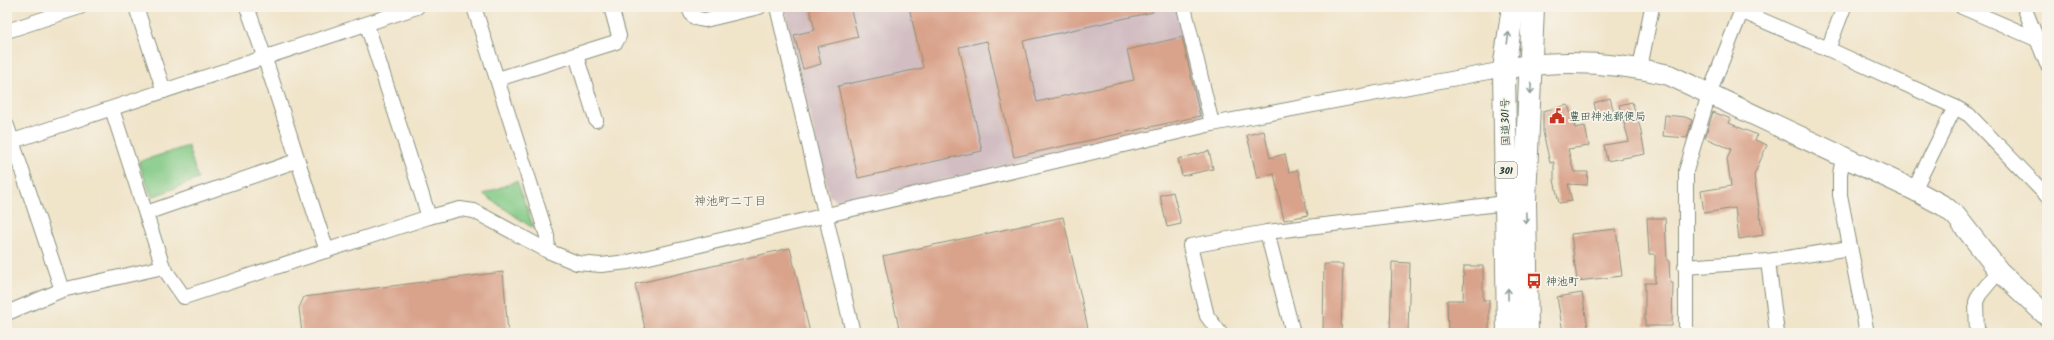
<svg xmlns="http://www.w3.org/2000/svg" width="2054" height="340" font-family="Kalam,'Klee One',sans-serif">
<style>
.industrial{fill:#d2bec2}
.green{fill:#81c985;stroke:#50835c}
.building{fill:#d9a28a}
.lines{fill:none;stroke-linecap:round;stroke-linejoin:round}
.street-casing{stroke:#88907e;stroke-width:16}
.secondary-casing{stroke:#88907e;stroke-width:22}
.highway-casing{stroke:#88907e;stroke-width:24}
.street{stroke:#fff;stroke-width:14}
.secondary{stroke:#fff;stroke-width:20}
.highway{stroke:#fff;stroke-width:22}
.oneway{stroke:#8f9e9a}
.labels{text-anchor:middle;stroke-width:3.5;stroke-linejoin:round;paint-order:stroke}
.shield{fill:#f7f3e8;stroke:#60746a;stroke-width:1}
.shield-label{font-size:10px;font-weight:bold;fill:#1f3d34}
.poi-label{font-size:11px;fill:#1f3d34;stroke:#f7f3e8;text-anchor:start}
.street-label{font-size:11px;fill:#1f3d34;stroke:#f7f3e8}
.neighbourhood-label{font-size:12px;fill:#606052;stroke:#f7f3e8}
</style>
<rect width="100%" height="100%" fill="#f7f3e8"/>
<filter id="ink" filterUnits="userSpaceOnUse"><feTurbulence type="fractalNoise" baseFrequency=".025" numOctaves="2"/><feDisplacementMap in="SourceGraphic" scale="8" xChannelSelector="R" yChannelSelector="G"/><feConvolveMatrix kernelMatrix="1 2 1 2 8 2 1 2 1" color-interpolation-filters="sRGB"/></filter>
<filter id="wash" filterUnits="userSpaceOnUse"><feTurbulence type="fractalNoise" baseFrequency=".012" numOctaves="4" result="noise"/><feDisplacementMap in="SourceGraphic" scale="16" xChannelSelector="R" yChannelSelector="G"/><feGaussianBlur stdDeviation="0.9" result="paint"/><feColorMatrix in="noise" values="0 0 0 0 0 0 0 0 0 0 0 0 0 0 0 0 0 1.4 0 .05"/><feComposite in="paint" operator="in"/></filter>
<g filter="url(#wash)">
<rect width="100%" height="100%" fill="#f0e4c9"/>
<path class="industrial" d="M784,7H1178L1204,114L1200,120L839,204L829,195Z"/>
<g class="green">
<path d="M188,146L198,179L152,197L138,162Z"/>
<path d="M517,181L534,229L483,194Z"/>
</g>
<g id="blocks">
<g class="building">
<path d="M809,7H850L858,37L817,47L821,64L803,69L794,35L815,30Z"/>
<path d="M909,7H1152L1153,12L1023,41L1037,102L1134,80L1127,50L1182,37L1200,116L1014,157L987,41L959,47L982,151L858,178L838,86L923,68Z"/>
<path d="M1610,98L1614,112L1597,116L1594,103Z"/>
<path d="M1632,102L1640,127L1645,154L1607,161L1604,145L1629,141L1619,105Z"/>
<path d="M1568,105L1575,128L1585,126L1589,146L1568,149L1574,172H1588L1587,185L1568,184L1572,201L1559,203L1554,180V162L1550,163L1543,132V111Z"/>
<path d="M1713,112L1731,119L1729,123L1757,135L1755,140L1767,145L1754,175L1763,235L1739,239L1735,208L1704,213L1701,191L1731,186L1727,159L1731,149L1705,138Z"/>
<path d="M1665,115L1685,117L1692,120L1687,138L1663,136Z"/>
<path d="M1264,131L1270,158L1285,154L1289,172L1298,170L1308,215L1284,220L1274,174L1257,178L1247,135Z"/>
<path d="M1209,151L1213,169L1182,176L1178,159Z"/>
<path d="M1173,192L1181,224L1167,227L1160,195Z"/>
<path d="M1063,217L1089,333H900L883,256Z"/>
<path d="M1647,218H1665L1667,260H1669L1670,283H1673L1672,326H1645V283H1655V254H1649Z"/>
<path d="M1616,229L1622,276L1577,281L1571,234Z"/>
<path d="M790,248L810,333H646L635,284Z"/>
<path d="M1392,262L1410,263L1408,333H1390Z"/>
<path d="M1324,264H1343L1341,333H1323Z"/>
<path d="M1464,266H1483V300H1489V333H1448L1447,300H1463Z"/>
<path d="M503,272L508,333H302L299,308L304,297Z"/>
<path d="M1582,293L1588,328L1563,332L1557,297Z"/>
</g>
</g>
</g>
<g filter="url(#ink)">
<use href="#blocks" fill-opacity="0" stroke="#88907e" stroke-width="1"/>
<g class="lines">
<g class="street-casing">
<g id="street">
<path d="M136,7L164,91"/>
<path d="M247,7C276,87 300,170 327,251"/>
<path d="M474,7L547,236L548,251"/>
<path d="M689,7C691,17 695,19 705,20L759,7"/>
<path d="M777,7L853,333"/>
<path d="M1184,7L1212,124"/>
<path d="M1962,7L2036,39"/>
<path d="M2024,7L2047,64"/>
<path d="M1741,11L1828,49L1955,107L1969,115L2047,196"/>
<path d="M367,25L429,217"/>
<path d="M7,31L80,7"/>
<path d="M1828,49L1844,7"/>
<path d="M576,55L596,120"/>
<path d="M1640,68L1652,7"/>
<path d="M498,79L616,42L619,36L611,7"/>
<path d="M112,109L163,267L184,297L429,217L460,209L474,211L548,251L577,263L601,265L628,262L1212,124L1504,69"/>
<path d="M7,126L62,290"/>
<path d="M7,143L417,7"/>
<path d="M1843,158L1840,174V195L1867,333"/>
<path d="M1914,190L1955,107"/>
<path d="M146,213L296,161"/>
<path d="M1267,232L1293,333"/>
<path d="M1768,261L1777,333"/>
<path d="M1685,267L1768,261L1850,248"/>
<path d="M7,313L62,290L163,267"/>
<path d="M1220,333L1207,316L1190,246L1267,232L1506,203"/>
<path d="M1686,333V171L1709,94L1743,7"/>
<path d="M1977,333L1976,302L1979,295L1999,271"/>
</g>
</g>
<g class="secondary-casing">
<path id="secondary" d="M1504,69C1559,59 1614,62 1669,75L1914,190L1944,206L1956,216L1999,271L2047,316"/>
</g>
<g class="highway-casing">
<g id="highway">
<path d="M1508,333L1504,69L1513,7"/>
<path d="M1527,333L1525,200L1533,7"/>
</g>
</g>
<use href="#street" class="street"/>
<use href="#secondary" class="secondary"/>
<use href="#highway" class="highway"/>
</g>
<defs><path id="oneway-shaft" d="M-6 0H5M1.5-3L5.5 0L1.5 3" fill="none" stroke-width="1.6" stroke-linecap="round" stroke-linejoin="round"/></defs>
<g class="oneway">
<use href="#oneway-shaft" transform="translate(1508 38) rotate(-82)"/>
<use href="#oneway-shaft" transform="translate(1531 88) rotate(93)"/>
<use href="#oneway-shaft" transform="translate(1526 218) rotate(89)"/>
<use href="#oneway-shaft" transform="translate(1508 294) rotate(-91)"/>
</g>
</g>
<defs>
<g id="civic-bare" transform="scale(1.2)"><path d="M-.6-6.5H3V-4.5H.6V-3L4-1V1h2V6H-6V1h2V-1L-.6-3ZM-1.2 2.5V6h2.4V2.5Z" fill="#c8321e" stroke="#f7f3e8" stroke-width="2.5" paint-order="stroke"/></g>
<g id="bus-bare" transform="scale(1.2)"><path d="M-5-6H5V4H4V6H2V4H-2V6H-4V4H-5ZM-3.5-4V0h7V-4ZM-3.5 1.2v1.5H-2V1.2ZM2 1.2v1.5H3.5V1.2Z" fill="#c8321e" stroke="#f7f3e8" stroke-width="2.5" paint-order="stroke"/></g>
</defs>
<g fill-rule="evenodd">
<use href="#civic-bare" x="1557" y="116"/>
<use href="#bus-bare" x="1534" y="281"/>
</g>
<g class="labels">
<rect class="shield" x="1495" y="162" width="22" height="16" rx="3"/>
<g class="shield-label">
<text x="1506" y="174">301</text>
</g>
<g class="poi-label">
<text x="1569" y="120">豊田神池郵便局</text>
<text x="1546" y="285">神池町</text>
</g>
<g class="street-label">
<text transform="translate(1505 122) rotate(-91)" y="4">国道301号</text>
</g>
<g class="neighbourhood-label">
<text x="730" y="205">神池町二丁目</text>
</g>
</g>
<rect width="2054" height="340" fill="none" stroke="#f7f3e8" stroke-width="24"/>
</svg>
